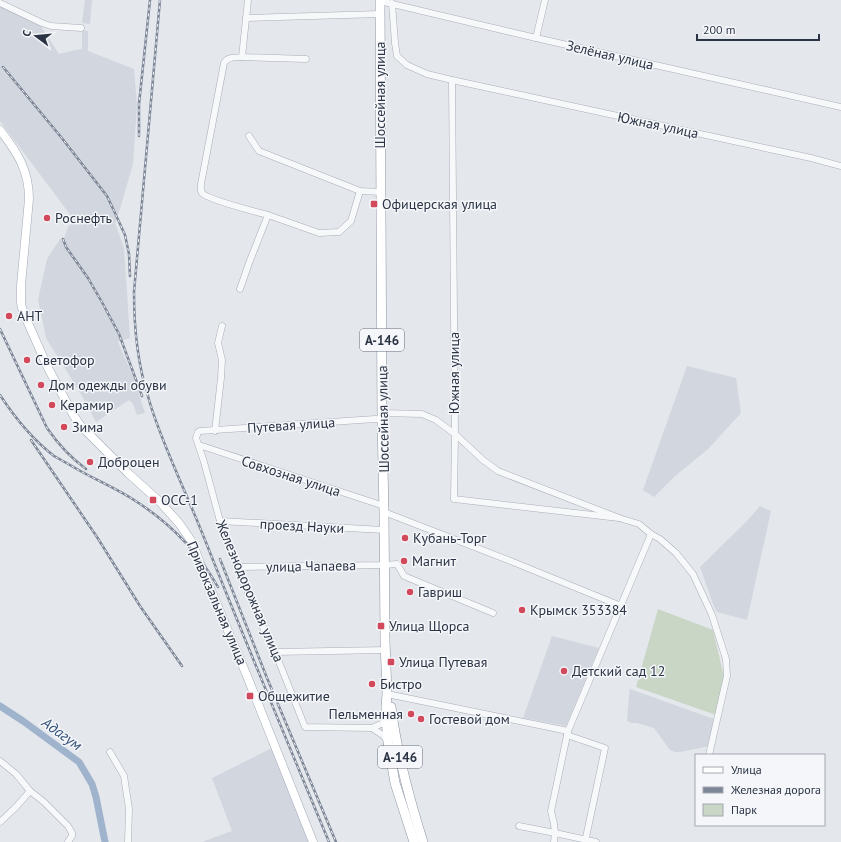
<svg xmlns="http://www.w3.org/2000/svg" width="841" height="842" font-family="'PT Sans',sans-serif">
<style>
.built{fill:#d2d6de}
.green{fill:#c9d6c5}
.lines{fill:none;stroke-linecap:round;stroke-linejoin:round}
.river{stroke:#9fb4cc;stroke-width:7}
.minor-casing{stroke:#a9aeb7;stroke-width:7}
.major-casing{stroke:#a3abb8;stroke-width:9}
.highway-casing{stroke:#8b94a3;stroke-width:10}
.minor{stroke:#f7f8fa;stroke-width:6}
.major{stroke:#fff;stroke-width:8}
.highway{stroke:#fff;stroke-width:9}
.rail-casing{stroke:#7d8696;stroke-width:2.5}
.rail{stroke:#f4f6f9;stroke-width:1;stroke-dasharray:3;stroke-linecap:butt}
.poi-dot{fill:#d1495b;stroke:#f4f6f9;stroke-width:1.5}
.labels{text-anchor:middle;stroke-width:3;stroke-linejoin:round;paint-order:stroke}
.shield{fill:#f4f6f9;stroke:#676e7b;stroke-width:1}
.shield-label{font-size:13px;font-weight:bold;fill:#2b3445}
.street-label{font-size:14px;fill:#2b3445;stroke:#f4f6f9}
.poi-label{font-size:14px;fill:#2b3445;stroke:#f4f6f9;text-anchor:start}
.water-label{font-size:15px;font-style:italic;fill:#34527a;stroke:#f4f6f9}
</style>
<rect width="100%" height="100%" fill="#e4e7ec"/>
<g class="built">
<path d="M85,0H92L90,24L82,23Z"/>
<path d="M0,5L39,23L59,54L75,50L82,49V30L88,31V51L134,69L137,105L133,164L120,209L115,223L124,248L130,338L118,342L134,379L145,413L137,415L133,404L129,400L96,422L79,391L46,338L38,300L47,259L60,239L64,238L68,227L75,221L0,121Z"/>
<path d="M687,366L736,378L741,413L708,449L674,477L654,497L643,490Z"/>
<path d="M760,506L771,511L747,620L717,612L713,604L700,567L748,520Z"/>
<path d="M552,636L599,648L566,726L523,718Z"/>
<path d="M630,689L714,719L710,746L680,752H675L670,750L654,728L637,723H632L627,721L629,695Z"/>
<path d="M272,748L311,842H202L232,831L212,778Z"/>
</g>
<path class="green" d="M658,609L713,630L724,677L716,715L636,687Z"/>
<g class="lines">
<path class="river" d="M0,706L23,721L79,762L92,784L96,797L105,842"/>
<g class="minor-casing">
<g id="minor">
<path d="M248,0L242,57C235,58 228,56 224,63L201,184C201,188 200,190 202,193C208,200 257,212 268,215"/>
<path d="M380,1L536,38L841,107"/>
<path d="M0,3L42,23L51,26L81,28"/>
<path d="M392,3L395,43L397,56L407,65L427,74L452,80L811,158L841,166"/>
<path d="M246,18L380,14"/>
<path d="M536,38L545,0"/>
<path d="M242,57L306,59"/>
<path d="M452,80L455,434L454,499L619,518"/>
<path d="M249,136L259,151L360,191L381,192"/>
<path d="M240,289L249,263L268,215L319,233L339,232L351,221L360,191"/>
<path d="M382,413L422,414L436,420L455,434L483,460L498,471L619,518L639,524L651,534L660,539L676,553L693,574L712,615L726,659L727,676L709,755"/>
<path d="M382,420L375,419L200,431L198,432L196,438L204,462L220,521L237,567L271,646L275,652L305,727L372,728L381,724L386,719"/>
<path d="M215,431L221,378L222,360L218,343L222,326"/>
<path d="M199,445L384,506"/>
<path d="M384,512L513,562L621,606"/>
<path d="M220,521L384,530"/>
<path d="M237,567L385,565L397,564L404,576L493,613"/>
<path d="M275,652L386,650"/>
<path d="M387,694L568,731"/>
<path d="M372,728L384,736L387,741"/>
<path d="M567,735L605,748L585,842"/>
<path d="M110,752L124,776L129,809L128,842"/>
<path d="M0,761L16,774L30,791L44,802L68,826L72,833V836L68,842"/>
<path d="M0,822L16,807L30,791"/>
<path d="M519,826L555,833L596,842"/>
<path d="M554,842L555,833L554,824L551,811L568,731L651,534"/>
</g>
</g>
<g class="major-casing">
<path id="major" d="M0,130C17,152 29,170 29,199L21,285V303L22,308L28,323L48,368L74,416L80,425L128,473L159,501L179,523L192,542L205,576L247,676L313,842"/>
</g>
<g class="highway-casing">
<g id="highway">
<path d="M380,0L382,420L384,512L385,640L387,694L386,706V719L388,742L395,783L414,842"/>
<path d="M391,707C397,753 409,798 423,842"/>
</g>
</g>
<use href="#minor" class="minor"/>
<use href="#major" class="major"/>
<use href="#highway" class="highway"/>
<g class="rail-casing">
<g id="rail">
<path d="M160,0L134,292C134,327 137,362 148,396C152,412 158,427 164,442C177,475 192,507 205,540C245,641 287,741 329,842"/>
<path d="M3,67L61,137L107,196L115,213L125,235L129,254L130,276"/>
<path d="M139,136V104L150,0"/>
<path d="M63,239L66,247L88,278L103,304L119,334L142,396"/>
<path d="M0,329L47,428C58,444 71,458 86,469"/>
<path d="M0,395C15,418 32,439 54,456C59,459 65,462 70,465C91,478 114,487 134,500C169,522 198,552 218,587"/>
<path d="M31,440L97,537L140,606L182,666"/>
<path d="M220,559L267,678L336,842"/>
</g>
</g>
<use href="#rail" class="rail"/>
</g>
<g class="poi-dot">
<rect x="370" y="200" width="8" height="8" rx="2"/>
<circle cx="47" cy="218" r="4"/>
<circle cx="9" cy="316" r="4"/>
<circle cx="27" cy="360" r="4"/>
<circle cx="41" cy="385" r="4"/>
<circle cx="52" cy="405" r="4"/>
<circle cx="64" cy="427" r="4"/>
<circle cx="90" cy="462" r="4"/>
<rect x="149" y="496" width="8" height="8" rx="2"/>
<circle cx="405" cy="538" r="4"/>
<circle cx="404" cy="561" r="4"/>
<circle cx="410" cy="592" r="4"/>
<circle cx="522" cy="610" r="4"/>
<rect x="377" y="622" width="8" height="8" rx="2"/>
<rect x="387" y="658" width="8" height="8" rx="2"/>
<circle cx="564" cy="671" r="4"/>
<circle cx="372" cy="684" r="4"/>
<rect x="246" y="692" width="8" height="8" rx="2"/>
<circle cx="411" cy="714" r="4"/>
<circle cx="421" cy="719" r="4"/>
</g>
<g class="labels">
<g class="shield">
<rect x="360" y="329" width="44" height="22" rx="3"/>
<rect x="378" y="746" width="44" height="22" rx="3"/>
</g>
<g class="shield-label">
<text x="382" y="345">А-146</text>
<text x="400" y="762">А-146</text>
</g>
<g class="street-label">
<text transform="translate(610 55) rotate(13)" y="5">Зелёная улица</text>
<text transform="translate(380 95) rotate(-90)" y="5">Шоссейная улица</text>
<text transform="translate(658 125) rotate(12)" y="5">Южная улица</text>
<text transform="translate(454 373) rotate(-90)" y="5">Южная улица</text>
<text transform="translate(383 419) rotate(-91)" y="5">Шоссейная улица</text>
<text transform="translate(291 425) rotate(-4)" y="5">Путевая улица</text>
<text transform="translate(291 476) rotate(18)" y="5">Совхозная улица</text>
<text transform="translate(302 526) rotate(3)" y="5">проезд Науки</text>
<text transform="translate(311 566) rotate(-1)" y="5">улица Чапаева</text>
<text transform="translate(250 591) rotate(67)" y="5">Железнодорожная улица</text>
<text transform="translate(217 603) rotate(67)" y="5">Привокзальная улица</text>
</g>
<g class="poi-label">
<text x="382" y="209">Офицерская улица</text>
<text x="55" y="223">Роснефть</text>
<text x="17" y="321">АНТ</text>
<text x="35" y="365">Светофор</text>
<text x="49" y="390">Дом одежды обуви</text>
<text x="60" y="410">Керамир</text>
<text x="72" y="432">Зима</text>
<text x="98" y="467">Доброцен</text>
<text x="161" y="505">ОСС-1</text>
<text x="413" y="543">Кубань-Торг</text>
<text x="412" y="566">Магнит</text>
<text x="418" y="597">Гавриш</text>
<text x="530" y="615">Крымск 353384</text>
<text x="389" y="631">Улица Щорса</text>
<text x="399" y="667">Улица Путевая</text>
<text x="572" y="676">Детский сад 12</text>
<text x="380" y="689">Бистро</text>
<text x="258" y="701">Общежитие</text>
<text x="403" y="719" text-anchor="end">Пельменная</text>
<text x="429" y="724">Гостевой дом</text>
</g>
<g class="water-label">
<text transform="translate(62 734) rotate(36)" y="5">Адагум</text>
</g>
</g>
<rect x="695" y="754" width="130" height="72" fill="#f4f6f9" stroke="#a4a8b1"/>
<rect x="703" y="767" width="20" height="6" fill="#ffffff" stroke="#a4a8b1"/>
<text x="731" y="774" font-size="12" fill="#2b3445">Улица</text>
<rect x="703" y="787" width="20" height="6" fill="#7d8696" stroke="#a4a8b1"/>
<text x="731" y="794" font-size="12" fill="#2b3445">Железная дорога</text>
<rect x="703" y="804" width="20" height="12" fill="#c9d6c5" stroke="#a4a8b1"/>
<text x="731" y="814" font-size="12" fill="#2b3445">Парк</text>
<g transform="translate(36 36) rotate(286)" stroke="#f4f6f9" stroke-width="3" paint-order="stroke">
<path d="M0-3L7 15L0 10L-7 15Z" fill="#2b3445"/>
<text y="-6" font-size="11" font-weight="bold" text-anchor="middle" fill="#2b3445">С</text>
</g>
<path d="M697 34v6h122v-6" fill="none" stroke="#2b3445" stroke-width="2"/>
<text x="703" y="34" font-size="12" fill="#2b3445" stroke="#f4f6f9" stroke-width="3" paint-order="stroke">200 m</text>
</svg>
